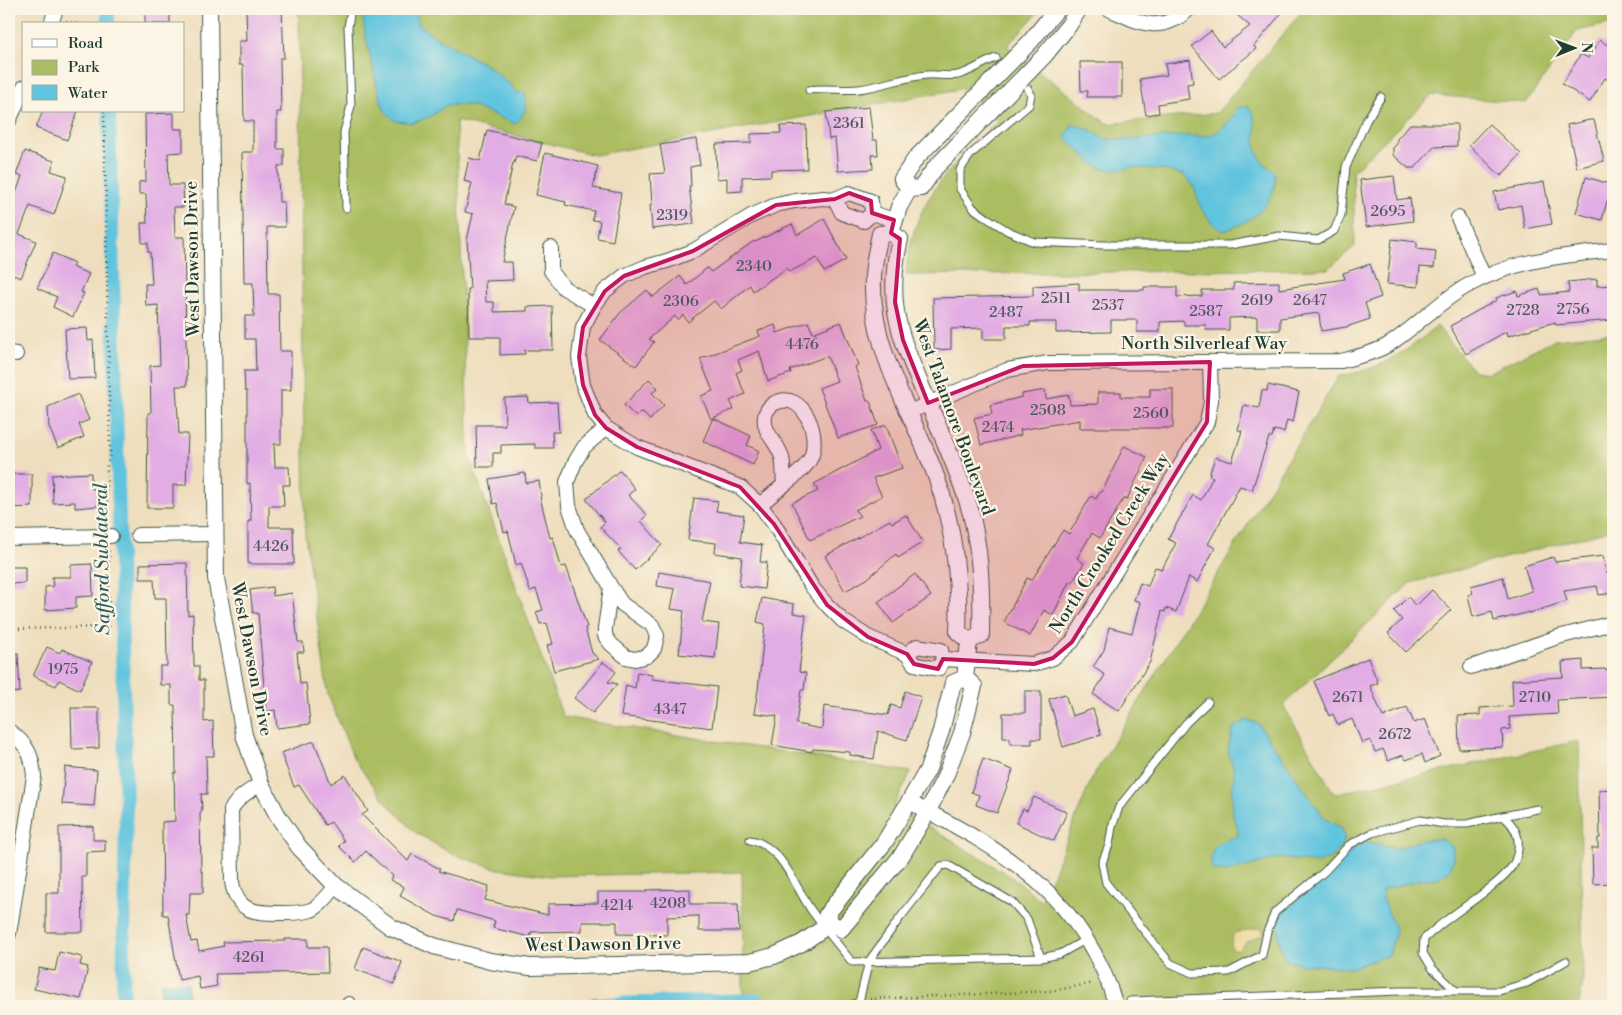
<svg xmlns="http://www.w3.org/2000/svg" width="1622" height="1015" font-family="'Libre Bodoni',serif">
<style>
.green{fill:#abbd61;stroke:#657d4a}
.sand{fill:#eeda9e;stroke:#868c69}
.water{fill:#60c4de;stroke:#408089}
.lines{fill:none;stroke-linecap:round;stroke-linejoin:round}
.canal{stroke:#60c4de;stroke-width:14}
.building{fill:#e2ace4}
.service-casing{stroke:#3e5549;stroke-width:9}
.minor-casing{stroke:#3e5549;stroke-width:16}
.tertiary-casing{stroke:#3e5549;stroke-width:18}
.path{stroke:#3e5549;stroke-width:2.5;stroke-dasharray:1 4;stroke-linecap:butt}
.service{stroke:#fff;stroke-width:7}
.minor{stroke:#fff;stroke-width:14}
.tertiary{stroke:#fff;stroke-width:16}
.marked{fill:#c2185b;fill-opacity:0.2;stroke:#c2185b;stroke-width:4;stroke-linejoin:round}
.labels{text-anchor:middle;stroke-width:4.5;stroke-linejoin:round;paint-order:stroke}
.number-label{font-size:15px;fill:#505960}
.street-label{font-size:18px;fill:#1f3d34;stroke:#fcf5e5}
.water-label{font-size:19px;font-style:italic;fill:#2f5f5e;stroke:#fcf5e5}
</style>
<rect width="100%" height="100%" fill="#fcf5e5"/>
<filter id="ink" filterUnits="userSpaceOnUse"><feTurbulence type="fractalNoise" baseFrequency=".02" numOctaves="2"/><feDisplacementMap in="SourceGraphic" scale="10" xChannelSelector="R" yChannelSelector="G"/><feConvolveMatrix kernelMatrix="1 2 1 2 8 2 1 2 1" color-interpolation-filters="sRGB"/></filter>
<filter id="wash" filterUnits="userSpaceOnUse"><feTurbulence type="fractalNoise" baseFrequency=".0096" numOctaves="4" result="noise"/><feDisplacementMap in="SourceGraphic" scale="20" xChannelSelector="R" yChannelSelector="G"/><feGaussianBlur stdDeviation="1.12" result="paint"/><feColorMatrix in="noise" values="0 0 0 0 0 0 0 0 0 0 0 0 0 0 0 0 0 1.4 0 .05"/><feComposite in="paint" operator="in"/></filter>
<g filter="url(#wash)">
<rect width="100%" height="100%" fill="#eedebd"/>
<path class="green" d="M299,9H1041L1007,46L1107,124L1217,113L1304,9H1613V23L1577,31L1526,103L1432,95L1353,171L1355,246L1328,269L906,275C911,202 948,170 998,121L965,88L595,155L456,121L469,456L563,717L911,772L894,806L1010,876L1042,901L1092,778L1339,376C1383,369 1404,354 1437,326L1474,371L1488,373L1555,339L1613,333V529L1410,583L1283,705L1334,794L1579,741L1583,977L1579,1006H589L592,998L743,997L742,872L550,876L498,869L452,854L415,832L385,801L354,759L328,695L305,536Z"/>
<path class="sand" d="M1258,928H1262L1263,934L1246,942L1238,951L1232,949L1231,943L1234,933Z"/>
<g class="water">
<path d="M362,9H415L419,24L431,34L489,67L511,85L516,92L525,93C528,107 525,115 515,124L470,105H447L429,117L413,123L395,121L384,110L379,94L365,34Z"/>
<path d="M1248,106C1263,123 1249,142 1261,159C1264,164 1271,169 1275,173C1278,204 1250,223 1223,231L1212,223L1202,210L1193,185L1184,175L1164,170L1133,167L1120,170L1104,169L1092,163L1074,146L1065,136L1073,124L1090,130L1105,139L1125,140L1180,136H1207L1219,131L1231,119L1237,108Z"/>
<path d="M1246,720L1258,723L1325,819L1342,828L1345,836L1342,846L1332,857L1318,863L1279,858L1227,872L1212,870C1208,845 1217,843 1238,836L1237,825L1233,816L1232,793L1234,771L1228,751L1233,728Z"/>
<path d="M1441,839L1452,846L1454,858L1450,870L1438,878L1423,879L1382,890L1383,900L1396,931L1389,955L1351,968L1301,964L1285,960C1279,943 1276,934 1280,915L1356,847L1365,841L1396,849L1421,840Z"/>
<rect x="161" y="983" width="27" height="13"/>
</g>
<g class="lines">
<g class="canal">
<path d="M108,24V9"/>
<path d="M109,111L126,806L123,1006"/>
<path d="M603,1006L604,1004L758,1000"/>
</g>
</g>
<g id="blocks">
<g class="building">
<path d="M246,9H282L284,58H280L281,112H277V149H284V166H278V175L279,202H284L285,227H267L268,294H279L280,351H291V390H281V444H274L275,467H289L290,485H283L284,506H269V527H293L294,564H248V521H251L250,483L247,484V391H245L244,371H256L255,339H245V316H254L253,283H244L242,152H253V121H244L243,65H239V41H247Z"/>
<path d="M1230,9H1285L1254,46L1256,49L1219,79L1192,46L1211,31L1223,47L1250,26Z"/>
<path d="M170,10V24H145V11Z"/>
<path d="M1600,40L1613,49V83L1605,78L1590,102L1562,84L1581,54L1588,58Z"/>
<path d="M1190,60L1193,83L1187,84L1189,99L1158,104L1159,113L1146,115L1140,79L1167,75L1165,64Z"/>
<path d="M1080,62H1122V97H1087L1088,91H1081Z"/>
<path d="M869,107L873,140H877L878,155H872L873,169L838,171L835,138L829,139L826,112Z"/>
<path d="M43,111H78L67,140L36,128Z"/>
<path d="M174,113V129H183V152L168,153L169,185H183L184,207H174L175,237H184L187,386H176L179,434H188L186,485H173V508H147L148,413H151L150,366L160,365L158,305L146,306L145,284H152L150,252H148V243H142L141,223H147L146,194H139V182L146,181L145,114Z"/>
<path d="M1590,120H1594L1604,161L1577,168L1567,125Z"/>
<path d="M1410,124H1457V146L1434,147L1415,168H1408L1393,155V148L1397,144V139Z"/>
<path d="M1489,124L1521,154L1501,176L1469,145Z"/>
<path d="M806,125L807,169L771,170V176L742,177V191L727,192V178L717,179L716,144L751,143V134L781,133L780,126Z"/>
<path d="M487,130L542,143L537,161L516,156L514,163H513L504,204L514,207L502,262H512L513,280L485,281L486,302H494V312L527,311V307L552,306L553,350H524L525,354L500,355V337H469L468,289H470L467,240L473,214L465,212L472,183L464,181L469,158L480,161Z"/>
<path d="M696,139L700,165L690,167L691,186H689L694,224L652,229L650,205H652L650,174L665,173L660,145Z"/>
<path d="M25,151L54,161L51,171L67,176L54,215L30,206L19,234L36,241L21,278L9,273V213L22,176L16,175Z"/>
<path d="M545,153L598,166L593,188L621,193L613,241L597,238L600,221L592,220L594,211L565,205L566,202L536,195Z"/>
<path d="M1394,176L1397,200L1410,198L1413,221L1366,227L1360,180Z"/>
<path d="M1586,177L1613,185V203L1607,201L1602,220L1576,213Z"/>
<path d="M1544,182L1552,224L1525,229L1521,205L1498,210L1494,192Z"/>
<path d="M824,219L846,260L824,272L817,258L789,272L787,268L753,291L750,285L721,309L714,301L688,322L683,315L678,320L675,316L649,339L654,342L636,366L600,340L620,313L647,290L653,297L680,276L687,285L707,268L711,272L754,241L755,242L792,224L797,235Z"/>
<path d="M1392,239L1417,242V249L1436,251L1434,268L1420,267L1418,287L1387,284Z"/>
<path d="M53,253L74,263L72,267L89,274L81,292L84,293L73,317L53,307L57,297L37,288Z"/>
<path d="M1370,264L1381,297L1365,303L1370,319L1346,327L1321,331L1319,313L1280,318V330H1257V317L1229,318V330H1206V325H1184V321L1160,322V332H1137V320H1111V332L1056,333V322H1030V326H1006V339H983V328L951,329V349L934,350L933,298L1033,296V286L1079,283V290H1144V287H1177V297L1202,296V290H1234L1233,283L1279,282V289L1345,279L1343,273Z"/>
<path d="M1597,279V286L1613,285V320L1555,325V322L1508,336L1507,331L1466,354L1450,326L1497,300L1496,298L1517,291L1518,296L1539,289L1541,295L1569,292L1568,282Z"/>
<path d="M808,322L813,333L841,322L858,365L855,367L867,401H870L878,425L838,438L819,388L837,381L827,356L790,370L791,373L768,381L759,351L738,360L742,370L736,373L745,394L730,401L734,409L713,418L751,436L747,445L759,451L753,465L703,441L713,418L711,419L701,396L713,391L700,359L760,336L758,331L775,325L777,333Z"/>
<path d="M87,328L88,341L93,340L95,378L68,379L65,329Z"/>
<path d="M649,379L658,388L652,393L664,405L650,420L642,412L636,417L624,405Z"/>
<path d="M1268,385L1299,392L1293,422L1287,420L1284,432L1274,430L1272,437H1269L1252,490L1240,486L1208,544L1215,548L1197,582L1189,577L1176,612L1166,608L1165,612L1162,611L1150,662L1119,711L1093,694L1105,675L1093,667L1104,650L1109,627L1132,633L1140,602L1134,600L1140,583L1148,586L1155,567L1162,569L1176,543L1168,539L1193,495L1201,500L1213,477L1209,476L1215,457L1232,462L1242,431L1238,430L1244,405L1259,408L1262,390L1267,391Z"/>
<path d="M1150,389H1173V428H1080V420L1020,430L1021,435L981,445L974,418L992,414L990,405L1022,397V394L1045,390L1046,399L1069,395L1070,405L1098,404V392H1121V397H1150Z"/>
<path d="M78,394L89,420L79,424L84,437L58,448L49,427L48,407Z"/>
<path d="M528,397L529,403L557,402L559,432H552L553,448H535V444L501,445V453H493V467H477L476,425H505L504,398Z"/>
<path d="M886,425L902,468L873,478L882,496L855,510L860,516L810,540L792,503L818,491L814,484L878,450L871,430Z"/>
<path d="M1124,446L1147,457L1127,499L1124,498L1100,538L1092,533L1077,558L1084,563L1072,583L1069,582L1053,615L1044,610L1030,636L1004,622L1027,578L1032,580L1063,530L1069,534L1091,496L1096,499L1100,492H1102Z"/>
<path d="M620,470L635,489L628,495L647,515L641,521L662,545L635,570L618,551L621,549L600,527L605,522L586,499Z"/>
<path d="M91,473V489L97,488L98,506L75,508V502L53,503L52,475Z"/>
<path d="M525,473L526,483L539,481L541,496L540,497L550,538L553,537L561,567L566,566L587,627L585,628L592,653L599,659L554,671L547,645L553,644L547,623L540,624L536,612L543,610L536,589L530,591L521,563L516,565L508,531L504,532L497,503L493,504L489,479Z"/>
<path d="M9,474H32V507L9,508Z"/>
<path d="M694,498L718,501L716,511L744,515L740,542L762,545L760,562H767L764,589L739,586L742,557L715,553L716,543L688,540Z"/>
<path d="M906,515L923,542L898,558L896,554L867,579L845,591L825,556L890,520L892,523Z"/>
<path d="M1603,556L1606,573L1613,572V593L1599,595L1597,586L1564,591L1567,601L1530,613V612L1494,621L1492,612L1473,617L1468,595L1473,593L1471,586L1503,577L1508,599L1532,591L1524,566L1553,557L1555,562Z"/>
<path d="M187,563L188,615L193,614L194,666H199V680H204V722L213,721L214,756H206L207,794H201L202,812H200L201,872H203V893H190L189,915H186L191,942L197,941L199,951L224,946L223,942L285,941V939H308V947H327L328,972L215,974L217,986L200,989L198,976L179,980L168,915H163L162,822L175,821L174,773H176L175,705H171V685H160V666H167L166,598H155L154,579H140V564Z"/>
<path d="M92,564L93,596L76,597V608L45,610V587L53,586L52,577H71V565Z"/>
<path d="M9,567H25V583L9,584Z"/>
<path d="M659,572L710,581L702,622L719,624L715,658L679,654L684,611L671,609L675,589L657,586Z"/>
<path d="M915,574L931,596L893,623L878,602Z"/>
<path d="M272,587L273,596L292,593L298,642H303L304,652H297L300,684L306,683L310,724L277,728L275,710L266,711L258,613H253L250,590Z"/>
<path d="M1432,590L1451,610L1406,652L1388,633L1402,620L1394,611L1408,597L1416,606Z"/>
<path d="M762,598L794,604L793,613L806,615L799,672L806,673L804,690H801L796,724L822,729L824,706L888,715L891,705L900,708L905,691L921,697L907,740L878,731L874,759L850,755V752L813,749L812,752L772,745L777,716L754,713L758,690L765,624L757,622Z"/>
<path d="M47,647L60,653L62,649L92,662L80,690L59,680L56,686L33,676Z"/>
<path d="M9,653H18L20,692L9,693Z"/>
<path d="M1368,658L1378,683L1370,686L1383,717L1407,707L1414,723L1425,719L1440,756L1425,763L1422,754L1406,760L1403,755L1388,761L1383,749L1375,752L1370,740L1362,743L1352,719L1338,725L1333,714L1329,716L1314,681Z"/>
<path d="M1583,660V670L1605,669V670H1613V697L1557,700L1558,714L1509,717L1510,729L1502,730L1503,747L1459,749L1458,716L1480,715V708L1513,706L1512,680L1563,677L1562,662Z"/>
<path d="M603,662L616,672L608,682L617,684L593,713L574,698Z"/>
<path d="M637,672L652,675V679L717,687L712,728L621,716L626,685L635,688Z"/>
<path d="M1025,691H1041V739H1032V744H1010V738H1003V713H1025Z"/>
<path d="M1065,694L1072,716L1093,709L1101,735L1063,747L1049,699Z"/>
<path d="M71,708H99V748L72,749Z"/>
<path d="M314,741L331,784L345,775L368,811L362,815L408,861L412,854L440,869L438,871L489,886L485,900L548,915V904L598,903V892H646V890L690,889V904H738L739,931H699V916L667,917V935L617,934V922H582V931L531,932L530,937L493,928L495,921L457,910L454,921L436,916L400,896L404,887L390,880L392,876L366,851L355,862L339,846L344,841L331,822L325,825L299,785L294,787L281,753Z"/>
<path d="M983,759L1013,770L997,813L976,805L979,795L971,792Z"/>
<path d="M65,767L97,770L94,806L62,804Z"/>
<path d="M1613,789V883L1593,884L1592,848H1598V838H1600L1599,790Z"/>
<path d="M1034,797L1067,812L1054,841L1016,823L1023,809L1027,811Z"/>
<path d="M93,826V840H105V851L86,852V877H82L83,932H46V893H59V827Z"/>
<path d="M363,947L402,962L394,984L355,969Z"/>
<path d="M59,952L82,957L80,965L88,967L81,999L34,989L39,968L55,971Z"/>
</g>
</g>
</g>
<g filter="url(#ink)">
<use href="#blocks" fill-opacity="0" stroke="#3e5549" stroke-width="1"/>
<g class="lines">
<g class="service-casing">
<g id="service">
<path d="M1028,89L1031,94L1029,105L971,154L960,170V189L973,208L987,218L1008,231L1034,242L1104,245H1230L1279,236L1318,240L1334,231L1341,215L1346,167L1366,121L1381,97"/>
<path d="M809,90C826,87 843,91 859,89C882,86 904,77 927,75C937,74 948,77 958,75C973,71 982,63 996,58"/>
<path d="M346,208L344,132L351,106L348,27L351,9"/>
<path d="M1208,702L1186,723L1119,807L1112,827L1109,845L1102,863L1106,883L1170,963L1192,973L1229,972L1262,955L1267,932L1275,912L1324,872L1349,845L1372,833L1420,820L1444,824H1467L1503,816"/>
<path d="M750,840C782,845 795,887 811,910C824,928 838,945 852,962L1041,958L1060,954L1087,939"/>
<path d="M1455,990L1432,968L1423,953L1424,939C1432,932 1439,925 1448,919C1464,906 1508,879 1515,861C1522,843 1518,828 1503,816L1537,809"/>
<path d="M1130,1001L1400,991H1499L1527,983L1566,961"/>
<path d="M849,1006L859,1002L869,961L900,918L941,866L948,865L1012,902L1027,919L1041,958"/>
</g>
</g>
<g class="minor-casing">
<g id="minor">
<path d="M1109,9C1141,23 1160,35 1189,9"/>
<path d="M51,24L56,9"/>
<path d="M9,121L24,87"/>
<path d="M849,193L871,201L872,213L864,221L842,213L835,199Z"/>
<path d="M835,199L823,198L795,201L776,205L751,216L693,251L667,261L645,267L624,276L605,291L594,306L583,327L579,357L583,385L595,415L606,428L637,447L740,487L760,505L774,524L812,587L827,605L843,621L868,637L907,654"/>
<path d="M872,213L894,220"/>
<path d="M1458,218L1484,277"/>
<path d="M551,248V271L564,288L594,306"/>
<path d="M9,353L16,354"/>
<path d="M909,412L1007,370L1048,363L1341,361C1357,357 1374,353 1388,345C1416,327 1438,302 1467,286C1512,260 1562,256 1613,250"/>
<path d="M606,428L584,447L575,462L567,482L569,506L577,530L611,587L605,628V636L611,644L626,657L635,659L647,656L654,649L657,636L652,625L622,604L611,587"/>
<path d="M760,505C768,498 776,491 784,485C793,477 802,472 809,461C823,440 804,386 773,404C769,407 766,411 765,416C762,433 779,443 782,458C784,466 783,476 784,484"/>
<path d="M138,535L215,534"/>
<path d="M9,538L111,536"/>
<path d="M917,646L941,650L943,659L938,669L914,664L907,654Z"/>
<path d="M943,659L1034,664L1053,658L1072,642L1207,422L1211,401L1210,362"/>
<path d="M1471,667L1558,637L1613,623"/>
<path d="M9,731C27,744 32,754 34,776L9,934"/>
<path d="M261,784C249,791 238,797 231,810L232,882C237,914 257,913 284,913C293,913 302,913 311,910C321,906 329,894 336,886"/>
<path d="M909,802C1005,850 1085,898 1116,1006"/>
<path d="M349,1004V1006"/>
</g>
</g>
<g class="tertiary-casing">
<g id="tertiary">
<path d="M209,9L216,578L244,735L261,784L278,816L299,847L336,886L391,927L434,946L490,961L530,967L749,962L774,956L802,943L831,923"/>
<path d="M1057,9L1030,42L916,158L902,179L909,189L921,188L935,168L1044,56L1069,25L1079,9"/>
<path d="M891,233L900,239C895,260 893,282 895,304C898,332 909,357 920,383C936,422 954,460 967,500C981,543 982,590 981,635L969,641L958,632C960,580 954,529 937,479C914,414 870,351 873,279C873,264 877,249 880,234Z"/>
<path d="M891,233L899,207L909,189"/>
<path d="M965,678L974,686L962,733L945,777L928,811L902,855L841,929L831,923L827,914L884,843L909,802L928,769L941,731L953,683Z"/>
<path d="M965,678L969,641"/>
</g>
</g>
<g class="path">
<path d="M66,21L79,24"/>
<path d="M104,111L110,455L107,465V524"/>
<path d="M9,629L109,627V550"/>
<path d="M870,999L1051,991L1094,983"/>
</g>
<use href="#service" class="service"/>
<use href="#minor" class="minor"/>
<use href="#tertiary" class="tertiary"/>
</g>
</g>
<path class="marked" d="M849,193L871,201L872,213L894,220L891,233L900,239L895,302L903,340L928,403L1023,366L1210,362L1207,422L1072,642L1053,658L1034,664L943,659L938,669L914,664L907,654L868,637L827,605L774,524L740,487L637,447L606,428L595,415L583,385L579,357L583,327L605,291L624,276L693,251L776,205L835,199Z"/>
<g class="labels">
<g class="number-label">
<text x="849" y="128">2361</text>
<text x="1388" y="216">2695</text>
<text x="672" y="220">2319</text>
<text x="754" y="271">2340</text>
<text x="1056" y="303">2511</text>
<text x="1257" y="305">2619</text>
<text x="1310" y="305">2647</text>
<text x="681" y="306">2306</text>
<text x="1108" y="310">2537</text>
<text x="1573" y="314">2756</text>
<text x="1523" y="315">2728</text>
<text x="1206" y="316">2587</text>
<text x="1006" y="317">2487</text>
<text x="802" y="349">4476</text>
<text x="1048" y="415">2508</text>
<text x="1151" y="418">2560</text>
<text x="998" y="432">2474</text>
<text x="271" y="551">4426</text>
<text x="63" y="674">1975</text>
<text x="1348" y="702">2671</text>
<text x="1535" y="702">2710</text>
<text x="670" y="714">4347</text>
<text x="1395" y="739">2672</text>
<text x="668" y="908">4208</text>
<text x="617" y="910">4214</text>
<text x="249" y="962">4261</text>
</g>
<g class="street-label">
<text transform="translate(192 259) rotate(-91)" y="6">West Dawson Drive</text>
<text x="1204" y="349">North Silverleaf Way</text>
<text transform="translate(954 417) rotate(70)" y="6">West Talamore Boulevard</text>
<text transform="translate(1109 543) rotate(-58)" y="6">North Crooked Creek Way</text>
<text transform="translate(252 659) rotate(79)" y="6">West Dawson Drive</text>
<text transform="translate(603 944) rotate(-1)" y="6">West Dawson Drive</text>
</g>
<g class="water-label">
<text transform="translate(101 559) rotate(-91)" y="7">Safford Sublateral</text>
</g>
</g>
<rect width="1622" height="1015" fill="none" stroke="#fcf5e5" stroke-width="30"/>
<rect x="22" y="22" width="162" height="90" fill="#fcf5e5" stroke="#a4ab9e"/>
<rect x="32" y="39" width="25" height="8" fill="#ffffff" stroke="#a4ab9e"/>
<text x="68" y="48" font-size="15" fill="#1f3d34">Road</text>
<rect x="32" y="60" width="25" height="15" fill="#abbd61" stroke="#a4ab9e"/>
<text x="68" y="72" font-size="15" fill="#1f3d34">Park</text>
<rect x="32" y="85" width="25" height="15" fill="#60c4de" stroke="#a4ab9e"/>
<text x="68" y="98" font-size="15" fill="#1f3d34">Water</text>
<g transform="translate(1574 48) rotate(89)" stroke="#fcf5e5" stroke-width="4" paint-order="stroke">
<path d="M0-4L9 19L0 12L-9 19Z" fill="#1f3d34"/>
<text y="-8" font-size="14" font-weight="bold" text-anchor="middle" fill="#1f3d34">N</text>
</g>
</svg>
